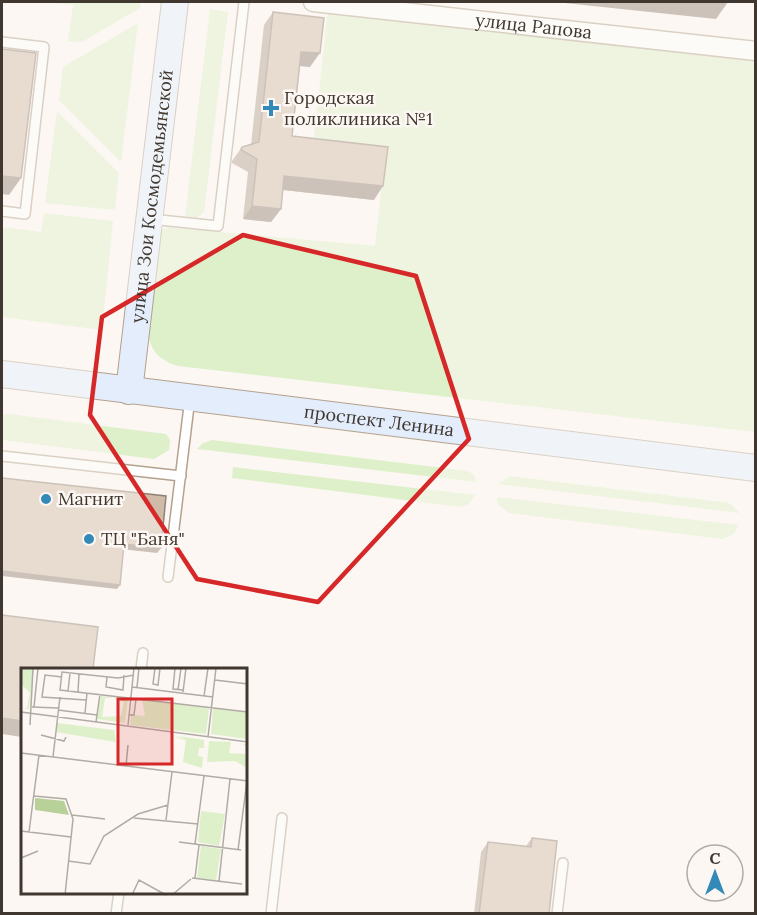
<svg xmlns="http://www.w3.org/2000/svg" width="757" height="915" font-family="Lora,serif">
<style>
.green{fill:#ddf0c9}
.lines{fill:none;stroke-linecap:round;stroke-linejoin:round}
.lane-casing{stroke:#b4a18d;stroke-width:12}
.street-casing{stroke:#b4a18d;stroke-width:21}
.secondary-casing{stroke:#b4a18d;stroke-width:28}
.lane{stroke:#fff;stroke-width:9}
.street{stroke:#fff;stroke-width:18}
.secondary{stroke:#e3edfc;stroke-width:26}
.wall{fill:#b3a090}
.shaded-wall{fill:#928276}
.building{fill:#d0baa8;stroke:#928276;stroke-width:1.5}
.marked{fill:none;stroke:#d62828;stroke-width:4.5;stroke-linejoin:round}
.poi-dot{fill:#3389b8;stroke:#fcf7f3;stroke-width:2}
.labels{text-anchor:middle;stroke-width:5;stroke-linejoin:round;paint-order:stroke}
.street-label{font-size:18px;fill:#403830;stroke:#fcf7f3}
.poi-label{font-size:18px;fill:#403830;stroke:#fcf7f3;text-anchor:start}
.inset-road{fill:none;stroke:#b1aba5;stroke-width:1.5}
.view{fill:#d62828;fill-opacity:0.15;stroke:#d62828;stroke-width:3}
.inset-edge{fill:none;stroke:#403830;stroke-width:3}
</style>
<rect width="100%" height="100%" fill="#fcf7f3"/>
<g class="green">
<path d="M41,2H141L140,8L82,42L68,41L73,5Z"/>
<path d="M210,9L228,12L204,212L197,218L185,217Z"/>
<path d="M328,10L755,59V432L178,366C163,362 152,353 149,338L160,231L167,227L375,246L385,153L313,145Z"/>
<path d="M138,23L121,162L59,100L63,67Z"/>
<path d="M57,111L119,173L115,210L45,203Z"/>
<path d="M44,213L113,221L102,330L2,317V227L41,232Z"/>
<path d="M9,414L166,434L170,440L169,450L154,459L2,440V415Z"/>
<path d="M212,440L468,471L474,475L476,482L197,449L203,443Z"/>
<path d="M233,467L475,495L469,504L460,507L232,478Z"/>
<path d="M510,476L729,503L740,513L498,484Z"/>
<path d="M497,497L739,525L734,534L722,539L509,513L498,504Z"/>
</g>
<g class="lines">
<g class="lane-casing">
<g id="lane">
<path d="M2,42L44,47L25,214L2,211"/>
<path d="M150,219L218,226L244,2"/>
<path d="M2,456L181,476"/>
<path d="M168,577L190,398"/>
<path d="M141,669L143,653"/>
<path d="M116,914L119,892"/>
<path d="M271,914L282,818"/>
<path d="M557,914L563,863"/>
</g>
</g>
<g class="street-casing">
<g id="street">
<path id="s1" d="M313,2L756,51"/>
</g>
</g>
<g class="secondary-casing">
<g id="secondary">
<path id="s2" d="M2,374L756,468"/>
<path id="s3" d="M129,391L175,2"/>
</g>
</g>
<use href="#lane" class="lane"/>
<use href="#street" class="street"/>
<use href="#secondary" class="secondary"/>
</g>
<g class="wall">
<path d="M273,12L310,67L300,66L292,136L374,200L283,190L281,209L271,222L243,219L248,172L232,163V161L242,147L251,145L264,25Z"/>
<path d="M532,838L549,914H474L481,852L488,842L526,846Z"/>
</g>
<g class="shaded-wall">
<path d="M555,2H728L716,19Z"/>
<path d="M301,52L320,53L310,67L292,65Z"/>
<path d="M2,176L21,178L9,195L2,194Z"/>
<path d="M284,176L383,186L374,200L275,189Z"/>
<path d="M252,206L281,209L271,222L243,219Z"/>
<path d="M124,544L161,548L157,553L121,549Z"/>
<path d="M2,571L120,585L117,589L2,576Z"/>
<path d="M2,718L22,721V737L2,734Z"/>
</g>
<g class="building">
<path d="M273,12L324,18L320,53L301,52L292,136L388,147L383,186L284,176L281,209L252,206L257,159L241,150L242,147L259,142Z"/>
<path d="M2,49L36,53L21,178L2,176Z"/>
<path d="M2,478L166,496L161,548L124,544L120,585L2,571Z"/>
<path d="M2,615L98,627L93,669H22V721L2,718Z"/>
<path d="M532,838L557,841L549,914H479L488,842L531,847Z"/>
</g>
<path d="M0 0H757V915H0ZM243,235L416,276L469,439L318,602L197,579L90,415L102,317Z" fill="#fcf7f3" fill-opacity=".55" fill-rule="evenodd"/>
<path class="marked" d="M243,235L416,276L469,439L318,602L197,579L90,415L102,317Z"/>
<g class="poi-dot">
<path d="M268 99h6v6h6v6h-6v6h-6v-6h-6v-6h6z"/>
<circle cx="46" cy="499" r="6"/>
<circle cx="89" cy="539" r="6"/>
</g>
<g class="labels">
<g class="street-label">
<text dy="6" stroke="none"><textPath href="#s1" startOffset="222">улица Рапова</textPath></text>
<text dy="6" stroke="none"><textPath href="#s3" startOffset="196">улица Зои Космодемьянской</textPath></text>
<text dy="6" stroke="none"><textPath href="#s2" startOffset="380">проспект Ленина</textPath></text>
</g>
<g class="poi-label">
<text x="284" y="104">Городская<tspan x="284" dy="21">поликлиника №1</tspan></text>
<text x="58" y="505">Магнит</text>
<text x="101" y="545">ТЦ "Баня"</text>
</g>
</g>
<g transform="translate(21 668)">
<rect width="226" height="226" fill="#fcf7f3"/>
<path d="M0,0H13L8,41L0,40H6L9,25L0,16ZM80,28L92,30H84L81,49L100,48L103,34L94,30H107L104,55L76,51ZM112,32L111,47L124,48L121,32L188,40L185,66L109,57ZM192,40L226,44V71L190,66ZM36,55L93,62L95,74L35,64ZM152,67L183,72V80H178L177,88L182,89L181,100L162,94L165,72L151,69L165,70ZM188,73L210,74L208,85L225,86L226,79L222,76H226V100L214,93L186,94ZM180,143L204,146L198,178L177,174ZM180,178L200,181L195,212L176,210Z" fill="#ddf0c9"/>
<path d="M14,130L43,133L48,147L14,142Z" fill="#b8d199"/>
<path class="inset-road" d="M134,0L132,16L137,17L139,0M154,0L152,21L162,22M113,7L97,10L41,4L39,22L227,44M41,9L24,7L21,29L65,32M86,9L85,19L102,22L103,7M194,12L227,16M111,19L192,29M116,19L118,0M157,22L160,0M47,23L49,5M57,24L58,6M162,24L165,0M183,28L187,0M11,39L37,40M13,39L17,0M37,42L76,47M0,44L227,74M64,45L66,25M108,47H113L115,31M75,54L79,26M9,57L12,0M107,57L113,0M20,67L43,73L45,69M187,69L195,0M0,85L227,113M32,89L39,29M105,98L107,77M13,128L45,131L52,151L44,227M51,147L84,151M113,150L177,156M145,152L151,104M0,163L50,169M8,164L18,87M158,174L220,182M174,176L183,108M217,182L226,113M0,190L17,183M47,193L69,196L83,168L117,146L147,137M171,210L221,216M174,210L178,177M198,213L209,111M111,227L118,212L145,227M151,227L170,211"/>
<path class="view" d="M97,31H151V96H97Z"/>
<rect width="226" height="226" class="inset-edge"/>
</g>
<rect width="757" height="915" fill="none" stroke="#403830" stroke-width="6"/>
<g transform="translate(715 873)"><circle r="28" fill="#fcf7f3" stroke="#b1aba5" stroke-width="1.5"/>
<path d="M0-4.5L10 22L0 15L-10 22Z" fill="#3389b8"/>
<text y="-9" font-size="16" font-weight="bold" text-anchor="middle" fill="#403830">С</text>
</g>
</svg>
